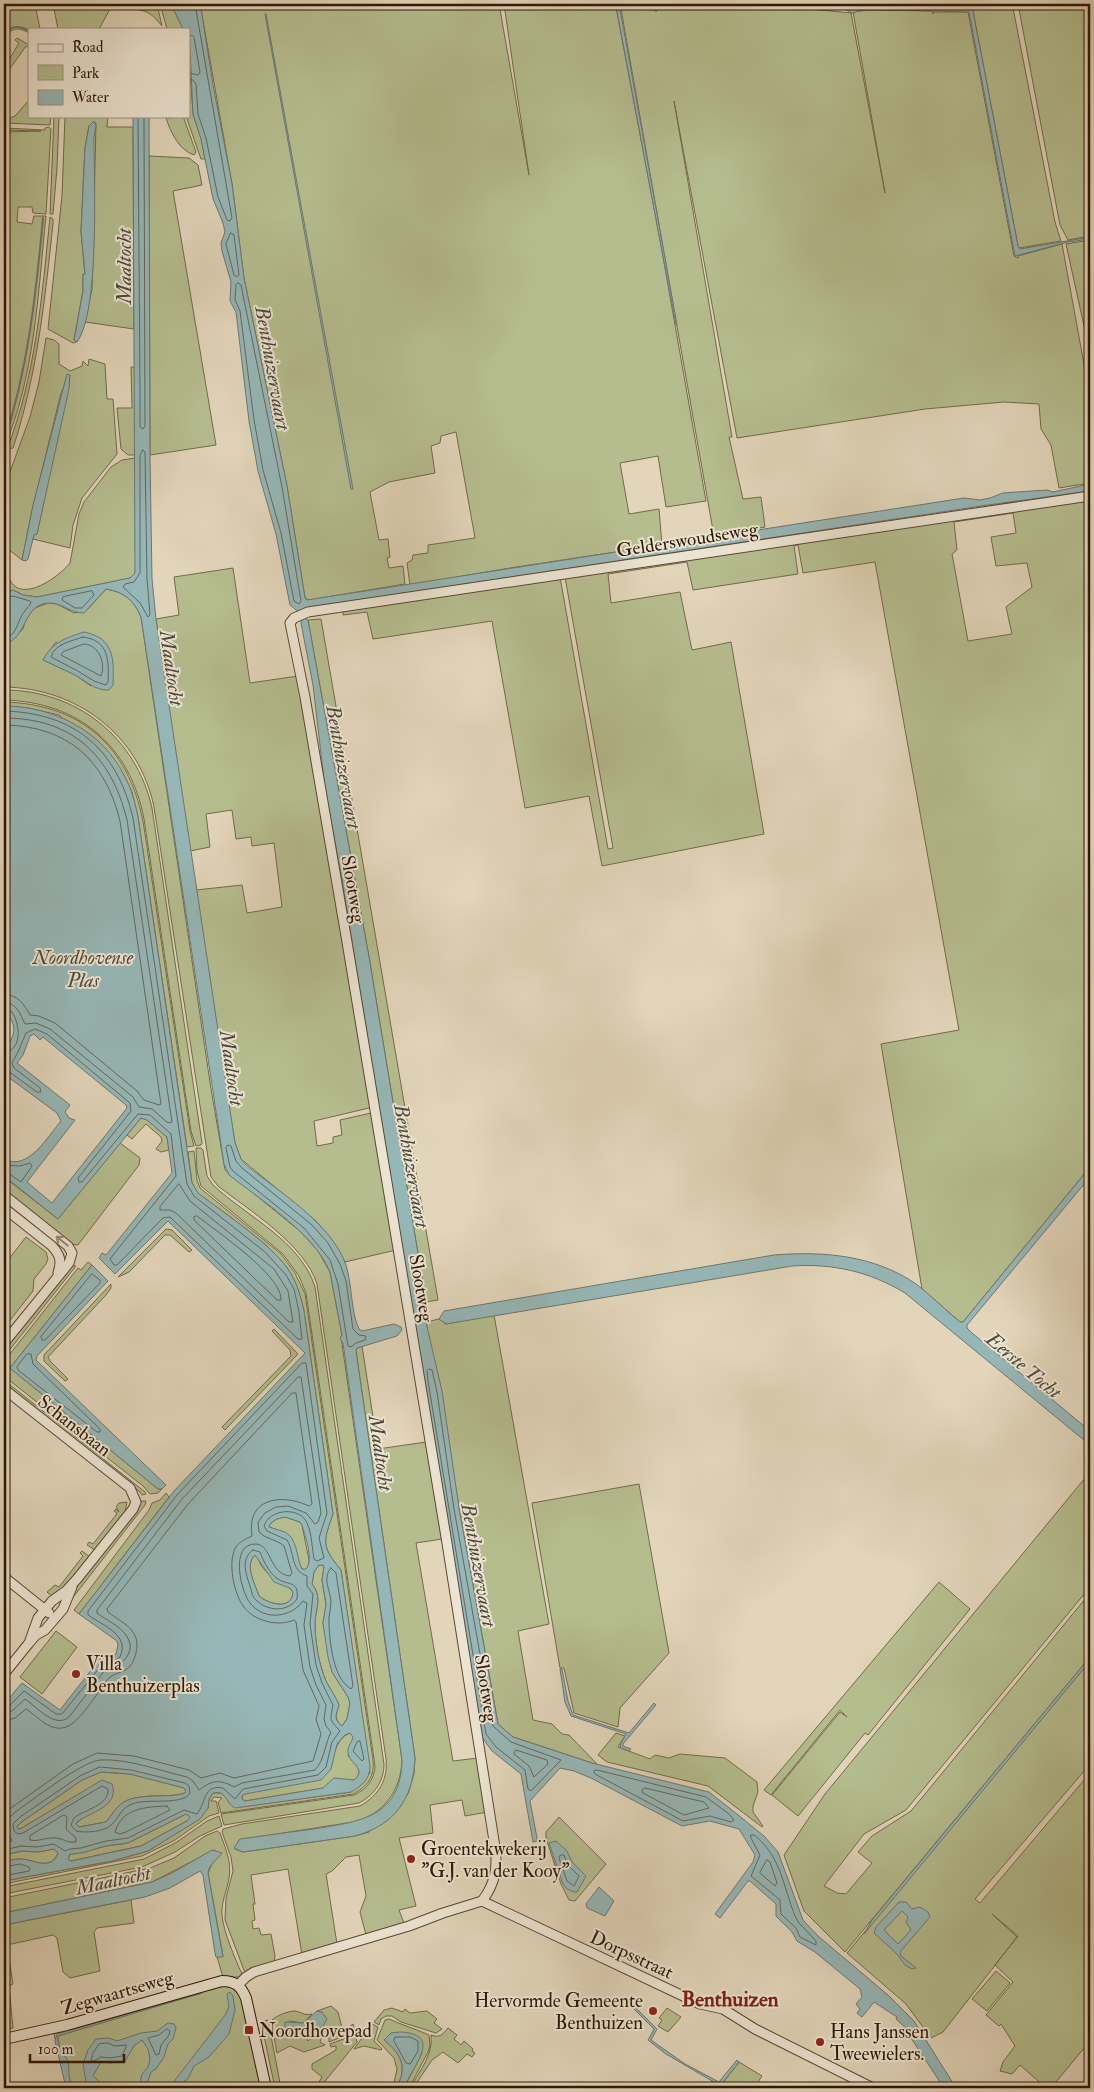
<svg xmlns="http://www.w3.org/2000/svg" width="1094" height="2092" font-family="'IM FELL Double Pica',serif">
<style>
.green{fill:#b5bd8f;stroke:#726a4a;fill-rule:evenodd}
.water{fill:#96b7b7;stroke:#6c7770;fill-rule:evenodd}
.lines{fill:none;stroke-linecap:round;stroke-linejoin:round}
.shore{stroke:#62675e;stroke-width:1}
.stream{stroke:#6c7770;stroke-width:2}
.tertiary-casing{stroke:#5b4632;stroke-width:11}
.secondary-casing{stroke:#2e1705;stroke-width:12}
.tertiary{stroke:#ece4d2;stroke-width:9}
.secondary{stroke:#ece4d2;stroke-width:10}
.oneway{stroke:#968876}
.poi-dot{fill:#8f2418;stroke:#ece4d2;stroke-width:2}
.labels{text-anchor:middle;stroke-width:4;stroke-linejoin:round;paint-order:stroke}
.street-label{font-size:19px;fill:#2e1705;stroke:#ece4d2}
.poi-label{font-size:19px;fill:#2e1705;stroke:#ece4d2;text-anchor:start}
.water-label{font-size:20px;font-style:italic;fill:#4d473a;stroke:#ece4d2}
.quarter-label{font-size:21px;font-weight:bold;fill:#7a1f14;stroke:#ece4d2}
</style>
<rect width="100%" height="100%" fill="#e2d5ba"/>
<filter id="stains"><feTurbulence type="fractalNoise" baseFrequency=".004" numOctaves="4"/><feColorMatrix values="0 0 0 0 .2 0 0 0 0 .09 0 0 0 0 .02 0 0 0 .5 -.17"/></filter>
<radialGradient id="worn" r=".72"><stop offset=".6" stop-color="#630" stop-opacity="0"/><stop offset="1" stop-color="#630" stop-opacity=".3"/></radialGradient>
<g class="green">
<path d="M4,4H35L40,29H29V33C17,26 11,28 4,40Z"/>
<path d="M53,4H112V10L110,9L99,29H58Z"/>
<path d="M124,4H157L162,26C150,11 144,9 125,9Z"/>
<path d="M160,4H171L183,29H167Z"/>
<path d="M200,4H499L529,175L504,4C541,6 578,4 616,7L662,251L706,501L666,507L658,456L620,463L629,514L659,509L662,545L510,568L410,585L407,563L412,560L413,555L428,553V545L475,538L456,432L441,436L440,443L431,446L435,473L389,482L370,492L379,540L388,539L390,557L387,558L389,568L403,566L405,584L309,600L305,598L287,486L244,278L232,184Z"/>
<path d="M851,4H986L1013,8L1055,222L1061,241L1019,248L1018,246L972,6Z"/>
<path d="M1018,4H1090V236L1068,240L1060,225Z"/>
<path d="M676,7L810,9L851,13L885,193L853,12L867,10L932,11L933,14V12H968L1014,256L1018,258V256L1062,244L1090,397V483L1059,488L1051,445L1041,429L1039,404L1004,402L925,409L737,438L674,101L732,437H729L743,499L761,497L765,527L714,536L621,9L657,10L658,8Z"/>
<path d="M17,38L29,45V48L26,46L4,77V68L19,43L15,40Z"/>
<path d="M189,58L193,114L201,138L205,159H201L186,116H189Z"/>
<path d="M29,100V116H51L50,125L4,123V120L15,116Z"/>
<path d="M54,116H59L57,168L53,214H50Z"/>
<path d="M65,116H108L107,127H133L134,329L85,322L92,289L96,123L89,126L85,148L81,231L85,275H83V291L74,340L76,342L73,343L48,329L62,196Z"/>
<path d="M172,116H183L196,152L194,155C179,150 171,133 166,118H172Z"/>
<path d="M49,127L51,129L46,214L33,213L32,207H18L17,222L32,224L34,216H46C38,293 35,376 4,448V132L41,131L4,130V128L45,130V128Z"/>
<path d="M149,156L189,158L198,165L202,185L173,191L216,445L150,455Z"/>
<path d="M50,217L53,219V223C45,300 37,375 13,448L7,449C36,375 42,295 50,217Z"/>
<path d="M1090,240V367L1086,335L1066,244Z"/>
<path d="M46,338L54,340L59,344V364L70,371L82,366L83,361L88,366L89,359L105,364L107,399H113L117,454L82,498L73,525L70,548L33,539L34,535L37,534L70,375L61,393L31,515L22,560L8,549L7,567H4V488L30,417L39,382Z"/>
<path d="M131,367H135L136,450L135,455H128L121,449L117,408H132Z"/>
<path d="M135,458L136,567L135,573L131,578L37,597L23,595L13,590L4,594V570H7C13,609 56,580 70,563L79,514L84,502L111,467L122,460Z"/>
<path d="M1090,499V1167L963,1322H960L922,1289L881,1044L959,1030L875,562L803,573L798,545L794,546L798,574L693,590L687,562L608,574L611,603L680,592L692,650L731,642L764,834L602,866L589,796L525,808L492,621L373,639L367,612L343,615V610L560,577L608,849L613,848L565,577ZM1013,513L1016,533L991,537L996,566L1027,563L1032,587L1006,607L1012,634L968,641L952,554L957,550L954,522Z"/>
<path d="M233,568L250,683L298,676L372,1105L369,1108L314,1121L317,1146L333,1143V1137L342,1135L340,1120L371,1113L373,1114L396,1250L345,1262L332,1240L316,1221L241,1159L235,1143L230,1113L196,890L242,885L247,913L282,907L274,843L252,846L251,837L236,839L232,810L206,814L210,847L190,851L156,619L179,615L174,577Z"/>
<path d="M106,589C124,592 134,600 141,617L211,1089L225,1170L301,1232L318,1251L330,1272L342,1335L341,1337L402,1760C401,1791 383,1815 353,1822L239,1840L235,1849L243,1852L355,1836L369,1832L408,1794L414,1774L415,1758L356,1351L357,1348L362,1346L378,1449L426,1442L442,1539L416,1543L453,1761L478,1758L488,1812L465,1816L462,1800L430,1805L433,1833L399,1838L416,1906L399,1910L404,1923L366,1935L360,1912L366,1896L359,1855L346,1857L332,1871L326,1874L337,1944L302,1955L288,1869L251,1875L255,1904H253L255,1920L252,1921L253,1929L259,1928L261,1935L271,1934L275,1956L274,1963L245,1973L225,1920L226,1898L233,1871L231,1857L222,1832L223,1829L242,1824L360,1806C379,1795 388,1780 386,1759L317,1284C305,1245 249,1210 218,1186L211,1177L154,807C139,735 77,688 4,687V644H7L23,629L26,617L35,608L48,603L57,604L74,613L88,609ZM56,642L91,686L74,674L43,660Z"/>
<path d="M321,619L438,1300L426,1302L369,957L308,620Z"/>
<path d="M4,690C76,690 136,737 152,808L202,1143L201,1145L196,1146L191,1131L144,819C130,746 79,702 4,700Z"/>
<path d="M4,702C81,704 128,746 143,821L190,1131L194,1146L187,1147L138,817L132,792L124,775L59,715L28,708L4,706Z"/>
<path d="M141,1118L147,1120L167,1137L169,1150L161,1152L156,1149L162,1141L161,1137L146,1124L132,1139L127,1135Z"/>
<path d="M120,1143L140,1158L139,1165L78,1245L71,1244L4,1192V1177L58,1219Z"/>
<path d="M201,1148L203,1150L207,1176L213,1185C247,1217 300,1240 315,1287L384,1764C384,1782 374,1795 359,1803L224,1825L221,1814L354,1795C367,1789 374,1780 375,1766L306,1293L299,1276L283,1254L201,1186L197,1171L196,1148Z"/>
<path d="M194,1151L197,1180L200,1188L281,1254L295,1273L305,1294L373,1760C375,1777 367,1787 353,1794L221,1813L218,1802L222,1798L214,1797L211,1801H216L219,1813L209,1816L175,1840L142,1856L4,1884V1881L112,1861L148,1851L199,1819L208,1808L209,1799L213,1793H221L226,1797L229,1803L240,1807L351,1792L370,1773L341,1570C321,1546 323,1542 333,1514L304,1311C301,1298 298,1286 291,1274C276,1247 224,1213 197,1193L192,1183L188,1152Z"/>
<path d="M166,1229L172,1230L192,1250L189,1252L170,1235H165L129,1272L118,1277Z"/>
<path d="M26,1237L46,1252L48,1259L46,1264L34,1279L33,1291L4,1328V1265Z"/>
<path d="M88,1262L92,1265L10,1368L158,1489H162L158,1493L150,1494L143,1486L9,1380C3,1373 2,1367 6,1359L78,1268L81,1270Z"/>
<path d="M70,1265L76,1266L4,1357V1350Z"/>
<path d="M111,1284V1288L106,1295L48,1357L50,1361L68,1379L65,1381L44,1361V1355Z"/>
<path d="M494,1315L549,1624L518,1631L533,1720L552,1724L562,1734L569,1735L598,1765L513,1737L498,1724L426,1322L439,1319L446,1324Z"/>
<path d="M274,1329L298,1354L225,1430L222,1427L291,1356L290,1350L272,1331Z"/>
<path d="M4,1380L145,1492L146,1494L142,1495L139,1491L4,1385Z"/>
<path d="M1090,1472V1587L906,1810L864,1834L824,1886L837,1893L846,1894L872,1863L858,1852L872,1836L911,1811L1090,1593V1657L845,1952L804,1911L784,1855L825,1794Z"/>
<path d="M639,1484L669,1653L620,1708L618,1727L574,1713L564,1668H560L532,1503Z"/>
<path d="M166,1493L169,1497L79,1614L74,1610L149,1510L152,1503L160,1500Z"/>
<path d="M142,1501H146L145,1505L67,1605L71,1593Z"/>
<path d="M127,1502L125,1512L95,1550L87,1545L89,1542L93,1544L116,1515L117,1513L114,1511L116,1509L119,1512L116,1507L119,1503Z"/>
<path d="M285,1517L300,1522L302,1525L309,1560L308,1567L306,1570L302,1569C288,1544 304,1539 269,1527C271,1520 279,1518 285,1517Z"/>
<path d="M82,1551L90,1557L63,1589L52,1596L47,1592L55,1585L59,1587L83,1556L80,1553Z"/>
<path d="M255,1555H257C263,1579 281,1576 293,1592C292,1611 268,1604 259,1596C255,1584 244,1565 255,1555Z"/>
<path d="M319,1565H323L324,1567L322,1580L326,1605L323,1623L332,1672L348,1697L350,1703L347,1719L342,1726C334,1719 336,1715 339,1705C335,1696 330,1689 326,1681C319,1665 315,1642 315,1624C315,1609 323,1598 312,1584L314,1572Z"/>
<path d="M939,1582L970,1609L868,1735L865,1733L798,1816L772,1795L840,1712L847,1717L840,1710L771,1795L764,1790Z"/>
<path d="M56,1631L77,1647L42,1694L20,1677Z"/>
<path d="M1090,1661V1764L975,1899L980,1903L1090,1773V2041L1051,2088H1046L1020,2065L1012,2074L1000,2071L1003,2062L1015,2046L1001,2024L999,2026L986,2015L1013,1982L995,1965L1018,1936L992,1914L1017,1937L943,2032L931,2038L906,2004L847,1953Z"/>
<path d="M350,1733L354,1737L348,1756C355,1763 365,1772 354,1780C340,1780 333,1777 324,1788L245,1801L242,1799V1796L245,1794L335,1751C338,1743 342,1736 350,1733Z"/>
<path d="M616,1733L625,1736L618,1747L650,1759L655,1755L669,1758L680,1754L725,1758L757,1782L758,1792L753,1806V1812L763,1826L762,1827L708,1786L607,1762L598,1755Z"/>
<path d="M101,1772L130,1774L185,1788L186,1792C178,1799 140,1792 124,1802C116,1807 112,1815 106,1822L79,1827L76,1824L82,1818L102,1781L20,1829H18L17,1826L23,1821L82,1780Z"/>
<path d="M186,1814L191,1817L187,1821L141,1846L71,1861L68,1859L70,1854C84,1853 93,1849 106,1846C114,1844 122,1845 130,1842Z"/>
<path d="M219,1816L222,1826L200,1836L175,1852L142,1867L4,1894V1887L144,1859L177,1842L207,1821Z"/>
<path d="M559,1817L606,1864L575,1901L569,1900L561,1884L546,1838V1832Z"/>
<path d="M217,1831L220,1833C225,1847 232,1862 229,1878C227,1891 221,1902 222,1915C223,1930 235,1959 242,1974L238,1977H223L217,1957L223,1956L208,1873L217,1852L214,1850L152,1882L4,1913V1898L150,1868L174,1858L205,1836Z"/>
<path d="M54,1849L58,1853C50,1872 34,1859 20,1859C14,1859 9,1861 4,1862V1855L22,1851L38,1852Z"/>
<path d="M131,1900L134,1923L97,1928L94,1932L100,1971L70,1978L63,1972L57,1938L53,1935L7,1945L13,1984L9,1986L13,2028L4,2030V1925Z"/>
<path d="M996,1971L1010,1983L987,2011L972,1999Z"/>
<path d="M222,1984L232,1988L241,1996L261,2088H70C68,2080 57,2040 58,2036L202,1992L60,2033L55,2039L54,2032Z"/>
<path d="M331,2006L338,2012L344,2036L329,2042V2038L324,2031H316L307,2039L308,2041L320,2032L323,2033L320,2042L325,2045L304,2052L290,2046L277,2053L271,2021C275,2016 288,2011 295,2011C302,2012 304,2016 312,2014L303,2023L289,2021L285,2027L291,2031L297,2028L306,2035L322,2012L317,2011Z"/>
<path d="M392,2008L403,2012L405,2009L410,2013L427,2011L437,2019L434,2023L442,2029L436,2033L401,2022L392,2016H386L381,2019L379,2025L374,2022L384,2010Z"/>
<path d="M667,2008L681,2017L668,2032L658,2026L662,2020L659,2018Z"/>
<path d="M389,2019C402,2025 416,2029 429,2035L430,2045L428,2052L409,2088H404L422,2053L386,2042C395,2047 404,2061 402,2073C402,2078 398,2083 397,2088H393L397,2069L394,2058L377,2040L385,2020Z"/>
<path d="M268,2020L281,2088H275L261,2022Z"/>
<path d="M353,2024L357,2042L322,2085L319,2082L322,2077L312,2069V2064L336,2050V2046L331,2047L330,2044L346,2038L345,2030Z"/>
<path d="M372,2024L378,2027L374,2041L382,2049L381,2050L364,2046L354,2049Z"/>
<path d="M448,2028L457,2035L454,2039L461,2045L464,2041L473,2049L472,2051L475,2053L472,2057L467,2054L458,2063L443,2052L432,2060L414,2087L413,2083C422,2068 433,2053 431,2035C440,2038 442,2035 448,2028Z"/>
<path d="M739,2062L762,2076L754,2088H719L711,2083L712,2081L719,2085L722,2084Z"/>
</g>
<g class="water">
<path d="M171,4H200L201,8L213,85L232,184L244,278L287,486L305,598L307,600L964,498L980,500L990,498L1003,493L1047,490L1053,492L1090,484V491L988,505L306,608L301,611L305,618L308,620L369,957L426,1302V1322L442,1391L459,1508L498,1724L513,1737L592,1763L709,1792L732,1810L764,1836L778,1852L803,1920L818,1936L888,1995L914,2021L956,2088H944L907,2032L908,2030L896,2019L897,2017L874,2002L862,2017L857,2013L860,2009L856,2004L862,1997L860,1989L815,1952L797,1941L792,1932L776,1916V1904L750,1881H748L720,1918L715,1914L753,1862L755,1855L739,1829L710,1821L682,1826L591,1778L574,1771L560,1768L530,1801L537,1838V1841L533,1842L521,1774L492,1751L481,1736L342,880L325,788L313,685L301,623C303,614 296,610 290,605L276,534L258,471L249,421L236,312L230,301L231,282L222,251L221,243L225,232L223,223L213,199L201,139L193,114L189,29H183Z"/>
<path d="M579,4H675L674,6L658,8L656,12L654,9H620L677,325H676L616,6Z"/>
<path d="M682,4H832L972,6L1018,246L1020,249L1090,237V239L1068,242L1015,256L969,12L866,9L852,13L844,9L683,7Z"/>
<path d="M265,14H266L353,489H351Z"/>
<path d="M133,116H149L150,458L152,579L156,619L235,1143L241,1159L246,1165C278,1191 332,1224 346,1265C352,1284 351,1313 359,1329L362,1331L394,1324L401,1327L402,1330L397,1336L357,1348L356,1351L415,1758C413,1799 395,1825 355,1836L243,1852L234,1848L240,1839C264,1836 289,1832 313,1829C358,1822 401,1818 402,1760L343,1343L340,1339L342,1335L330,1272C314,1233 262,1201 229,1175L224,1164L141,617C134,600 124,592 106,589L84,613C70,613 62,603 50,603C22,603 28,639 4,644V594L13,590L23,595L37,597L130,578L135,573Z"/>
<path d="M94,121L96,126L94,138C94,180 100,311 77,342L74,340L83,291V274H85L81,231L85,148L89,126Z"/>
<path d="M67,374L70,375L69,389L37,534L34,535L28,559L26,561L22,560L33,505Z"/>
<path d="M84,632C114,638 114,658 113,685L109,690C95,691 85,680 73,674C63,669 53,665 43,660C52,642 66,638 84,632Z"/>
<path d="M4,706C53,706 103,731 125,777C132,790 135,803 138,817L192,1183L198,1193C224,1213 276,1247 291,1274C298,1286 301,1298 304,1311L333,1514C323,1542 321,1546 341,1570L370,1766C370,1779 362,1786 351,1792L235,1808C225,1803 227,1790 213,1793L209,1799L208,1808L200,1819L148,1851L112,1861L4,1881V1862C9,1861 14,1859 20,1859C34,1859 51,1872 58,1853L54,1849L38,1852L22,1851L4,1855V1704L22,1683L60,1710L103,1655L111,1657L116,1654L118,1645L117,1641L79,1614L174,1491L305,1353L168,1221L115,1274L99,1258L102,1253L106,1255L172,1173L167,1137L147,1120L141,1118L58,1219L4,1176V1159C28,1172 48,1136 61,1121L57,1113L4,1074V1050C15,1037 19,1024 4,1012ZM34,1034L40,1040L43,1037L126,1105L127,1108L52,1203L27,1182L75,1120L69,1118L65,1112L70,1105L17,1063L23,1055L30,1036ZM285,1517L300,1522L302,1525C305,1536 314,1560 306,1569H302C296,1557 298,1539 285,1532C280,1530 274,1529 269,1527C271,1520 279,1518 285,1517ZM255,1555L274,1582L290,1588L293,1592C292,1611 268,1604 259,1596C255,1584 244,1565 255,1555ZM319,1565H323L324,1567L322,1580L326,1604L323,1623L328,1657L332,1672L348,1697L350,1703L347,1719L342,1726C333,1719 336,1715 339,1705C336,1697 330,1689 326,1681C319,1665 315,1642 315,1624C315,1609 323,1598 312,1584L314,1572ZM350,1733L353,1737C352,1742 347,1747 348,1752C348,1763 368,1769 354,1780L334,1778L323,1788L245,1801L242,1799V1796L245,1794L321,1780L331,1769L337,1744L345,1735ZM101,1772L130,1774L184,1788L186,1792C178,1799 140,1792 124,1802C116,1807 112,1815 106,1822L79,1827L76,1824L77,1822C90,1812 120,1807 112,1784L102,1780L20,1829H18L17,1826L23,1821L82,1780ZM186,1814L190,1817L187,1821L141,1846L71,1861L68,1859L70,1854C84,1854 93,1849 106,1846C114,1844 122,1845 130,1842Z"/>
<path d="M1090,1167V1177L967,1325V1328L972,1333L1090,1431V1445L905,1293C871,1272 832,1263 792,1266L446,1324L439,1319L444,1311L774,1255C823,1251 874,1255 916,1284C931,1295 945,1310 960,1322H963Z"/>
<path d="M92,1265L108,1281L37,1356L36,1360L166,1485L162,1489H158L10,1368Z"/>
<path d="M1090,1657V1661L864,1934L872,1920Z"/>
<path d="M560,1669H562L568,1701L573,1715L629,1733L654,1703L656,1705L623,1744V1746L631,1749L629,1751L621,1748L620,1745L626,1734L571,1716L565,1702Z"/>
<path d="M556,1841L567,1851L572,1862L586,1876L577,1892H574L567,1889L563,1884L549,1843Z"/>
<path d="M212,1850L222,1853C218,1859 208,1865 208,1873L223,1957H216L215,1953L203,1875L200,1871L170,1888L145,1897L4,1925V1913L152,1882L172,1873Z"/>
<path d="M599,1887L614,1901L605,1916L587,1908L586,1904Z"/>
<path d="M899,1902H906L912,1909L920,1907L928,1912L930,1917L900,1952L901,1956L916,1968L912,1969L905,1965L897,1954L874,1933L876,1927ZM902,1911L908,1917L906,1922L911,1930L898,1944L884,1930Z"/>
<path d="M230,1992L233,1996L235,2010L229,2034L209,2057L194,2066L188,2079L177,2086V2088H169L226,2014L229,2006L227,1994Z"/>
<path d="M202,1993L58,2036C56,2046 65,2054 68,2062C70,2071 67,2078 73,2085L72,2088H66L55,2041L57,2034Z"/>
<path d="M635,2007L657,2029L651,2040L685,2064L719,2082L737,2060L739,2062L722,2084L719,2085L666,2054L648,2040L654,2029L634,2009Z"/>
<path d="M317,2011L322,2012L327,2019L322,2028H317L308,2037L297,2028L292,2031L285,2027V2022L303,2023Z"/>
<path d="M168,2023L174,2024L176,2028L173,2039L168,2044L164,2057L156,2069L151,2072L146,2087L139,2088L142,2074L148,2067L150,2059L148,2049L142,2040L134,2046L125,2061L110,2063L101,2062L93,2076L102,2084L104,2088H87L83,2064L88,2050L96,2039L109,2038L117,2041L141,2033L157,2031Z"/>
<path d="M400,2032C444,2034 413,2065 404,2088H397C398,2083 402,2077 402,2072C404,2059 394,2048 384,2040L391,2033Z"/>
</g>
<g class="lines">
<g class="shore">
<path d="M808,4H845L851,7L866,4L955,6L957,4"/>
<path d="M189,37L192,35L194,37L200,72L198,75L189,73"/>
<path d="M189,79L193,80L196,84L198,114L206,138L218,197L227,220L230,221L232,218L195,4"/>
<path d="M138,116L140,392V427L143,429L145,426L144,116"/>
<path d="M231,233L234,235L239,275L237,277L234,275L226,244Z"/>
<path d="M238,283L241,285L282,487L301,601L299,604L294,601L281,533L263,470L254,420L240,311L235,300L236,285Z"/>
<path d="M143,450L145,452L147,579L150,615L148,617L140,603L123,587L125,584L134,582L140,573V456Z"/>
<path d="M92,591L94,595L82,608H75L62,600L63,597Z"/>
<path d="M4,598L13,596L30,601L31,603C28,608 23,612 21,617C16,627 16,635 4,639"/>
<path d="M83,637C109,640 109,661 108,682L106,685L94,681L76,670L51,657C54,644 72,641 83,637Z"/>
<path d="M84,644C99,645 106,663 101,676L61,655L63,652Z"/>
<path d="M4,711C76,713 117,750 133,818L187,1184L194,1196L265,1252L286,1275L294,1289L299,1312L302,1339H298L170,1217L163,1218L117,1265H114L110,1259L176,1176L171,1134L150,1115L138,1114L82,1182H79L78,1178L131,1111L130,1103L47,1034L35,1029L26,1033L18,1052L12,1063L14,1068L40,1088L41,1092H37L8,1071L4,1070"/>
<path d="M4,718C72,718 111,755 127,820L172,1122L168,1123L152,1109L139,1107L133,1097L50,1029L36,1023L25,1024C20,1014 17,1003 4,1002"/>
<path d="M4,725C68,726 105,760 120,821L161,1104L159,1105L144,1100L137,1091L55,1023L39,1016L30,1015C24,1004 18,995 4,994"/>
<path d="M4,1008L12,1012C20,1024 23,1050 4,1053"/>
<path d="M228,1145L231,1146L236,1161L242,1168L312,1225L328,1243L340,1264L346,1281L353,1329L359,1335L366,1336L365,1340L356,1343L351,1347L348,1346L338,1284L330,1260L304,1228L233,1171L230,1167L226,1148Z"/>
<path d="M4,1165L20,1166L30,1163L32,1166L21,1182L8,1173L4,1172"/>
<path d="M179,1184L190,1201L274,1269L288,1291L293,1322H289L176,1213L170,1210H160V1207Z"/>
<path d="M197,1216C216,1231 283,1276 281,1300H277L194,1220V1217Z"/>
<path d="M92,1274L100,1280V1283L45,1340H42L41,1337Z"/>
<path d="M27,1354H31L33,1364L100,1429V1432H97L18,1370L17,1367Z"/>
<path d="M429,1369L432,1370L437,1392L454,1509L493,1726L511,1742L561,1760L531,1791L528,1789L525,1770L496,1747L486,1734L428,1381L427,1371Z"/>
<path d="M253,1550L260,1552C264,1562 269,1573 278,1579C289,1586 299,1580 297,1599C288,1612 268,1612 256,1600C252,1597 252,1591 250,1586C246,1574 240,1559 253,1550Z"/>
<path d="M331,1568L336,1573L353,1686L351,1689C333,1678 330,1644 329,1625C328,1617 331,1609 331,1601C330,1590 322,1578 331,1568Z"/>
<path d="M4,1707L9,1706L24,1691L56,1714H62L104,1662H113L120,1657C130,1635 104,1626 88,1615V1611L177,1495L302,1363H306L327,1513L319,1538L324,1558L317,1561L314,1559C312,1548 312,1534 307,1523C300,1506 269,1509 264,1526L267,1531L287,1540C295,1553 290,1570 307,1576V1586L313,1594L310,1624L316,1665L322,1683L333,1705C330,1721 329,1719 340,1731L332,1742L326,1767L318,1775L243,1789L235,1799L223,1788C203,1784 206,1803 197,1814L184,1810L128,1838L106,1841L81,1848L70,1849L65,1851L54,1844L37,1847L21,1846L4,1850"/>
<path d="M4,1713L12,1711L25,1699C37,1707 55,1729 69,1717L106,1669C122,1666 138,1652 126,1635C120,1626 106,1620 97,1613V1610L182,1499L298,1377H301L321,1513L318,1522L315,1524L306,1513L288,1506L276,1507L265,1513L258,1522L259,1532L264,1536L280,1543L284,1546L292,1573L290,1576C269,1574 272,1545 256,1544C229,1543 241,1592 250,1603C264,1621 291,1618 303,1601L307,1603L304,1625L310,1667L316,1685L326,1705L324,1719L326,1726L331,1732C325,1744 324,1761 315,1770L242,1783L234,1787C220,1779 212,1780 199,1790L193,1781L187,1777C161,1771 126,1758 100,1760C81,1762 33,1800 15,1812C2,1825 6,1827 12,1841L4,1844"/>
<path d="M4,1721L15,1718L26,1709C37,1716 48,1730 62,1728C78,1727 98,1691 108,1679C113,1673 124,1673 130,1666C135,1660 137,1651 137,1644C136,1627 119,1621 108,1612L107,1609L188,1504L292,1393H296L312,1504L309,1506C281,1493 246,1498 252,1536C246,1539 240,1541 236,1547C227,1561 234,1595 244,1607C254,1621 278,1627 294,1620L296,1622L303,1670L319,1706L316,1720L321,1734L313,1761L234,1778L220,1773L201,1778L189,1770L134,1756L97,1753L73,1764L4,1813"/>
<path d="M360,1741L364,1759L362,1761L353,1751L357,1742Z"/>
<path d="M516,1750L547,1760L548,1764L534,1777L529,1766L514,1754Z"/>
<path d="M100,1767L131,1770L185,1783L189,1786L190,1793C184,1805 149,1799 135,1803C120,1807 120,1818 110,1826C103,1832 84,1833 76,1831L71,1825L74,1818C85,1809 109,1806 108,1789L102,1786L23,1833L18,1834L14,1831L13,1824L20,1817L80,1776Z"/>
<path d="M597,1770L706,1797L729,1814L734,1820L731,1822L710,1816L683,1821L595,1774L594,1771Z"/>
<path d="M645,1788L704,1802L709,1808L684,1815L643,1793L642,1790Z"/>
<path d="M167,1806L170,1810L126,1832L120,1834L115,1832C122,1808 145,1807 167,1806Z"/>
<path d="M64,1815L67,1817L66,1829L76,1838V1842C66,1843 65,1839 56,1838C47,1837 38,1842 30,1840V1836Z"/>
<path d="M751,1835H754C781,1856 783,1886 795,1916L799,1923L816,1941V1945L800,1937L796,1928L781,1914L780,1900L751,1876L760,1855L751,1838Z"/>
<path d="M561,1855H564L568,1865L579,1876L574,1886L567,1881L559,1858Z"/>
<path d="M767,1860L770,1862L777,1883L775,1886L760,1873Z"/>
<path d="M4,1867L20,1864L29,1867L30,1869L29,1871L4,1876"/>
<path d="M167,2029L170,2031L169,2035L161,2045L159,2054L156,2055L148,2038L159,2035Z"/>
<path d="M395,2037H410L418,2041V2051L410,2064L406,2063L394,2041Z"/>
<path d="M108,2043L115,2046L126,2045V2047L122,2056L110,2058L101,2057L94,2061H91L93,2053L99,2044Z"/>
</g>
<g class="stream">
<path d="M4,35C11,25 19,25 29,31"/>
<path d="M4,442C28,369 36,294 43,218"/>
</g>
<g class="tertiary-casing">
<g id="tertiary">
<path d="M4,1195L68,1246L72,1253L69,1263L4,1343"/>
<path d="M4,1208L52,1246C60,1255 62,1261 58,1273"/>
<path d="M4,1389L130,1488L136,1502L133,1509L77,1579L66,1591L52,1601L38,1618L29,1643"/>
<path d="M4,1577L49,1613"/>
<path d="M4,1674L29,1643L36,1635L45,1630L63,1609L72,1587"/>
<path d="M482,1901C495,1884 498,1868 495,1847L446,1537L347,942L305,697L290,623L294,618L308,612L1090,496"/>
<path d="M482,1901L700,2004L723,2009L755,2029L873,2088"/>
<path d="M238,1985L246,1977L254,1972L409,1926L443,1913L482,1901"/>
</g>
</g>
<g class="secondary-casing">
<path id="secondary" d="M4,2039L67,2025L222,1981C235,1981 241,1986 246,1998L266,2088"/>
</g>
<use href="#tertiary" class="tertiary"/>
<use href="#secondary" class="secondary"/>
</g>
<defs><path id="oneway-shaft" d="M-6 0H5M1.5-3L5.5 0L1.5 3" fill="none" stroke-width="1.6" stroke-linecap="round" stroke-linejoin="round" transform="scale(1.25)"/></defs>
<use class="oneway" href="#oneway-shaft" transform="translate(62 1241) rotate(-141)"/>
<g class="poi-dot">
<circle cx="76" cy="1674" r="5"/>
<circle cx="411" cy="1859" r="5"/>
<circle cx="653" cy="2011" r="5"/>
<rect x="244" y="2025" width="10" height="10" rx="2.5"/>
<circle cx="820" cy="2042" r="5"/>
</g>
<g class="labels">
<g class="street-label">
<text transform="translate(687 539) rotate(-9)" y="7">Gelderswoudseweg</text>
<text transform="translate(354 889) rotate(80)" y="7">Slootweg</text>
<text transform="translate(422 1288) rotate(80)" y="7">Slootweg</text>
<text transform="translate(75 1425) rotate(38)" y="7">Schansbaan</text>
<text transform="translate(487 1688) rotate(81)" y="7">Slootweg</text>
<text transform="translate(632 1954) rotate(25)" y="7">Dorpsstraat</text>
<text transform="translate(117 1992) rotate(-16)" y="7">Zegwaartseweg</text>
</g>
<g class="poi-label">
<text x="86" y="1670">Villa<tspan x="86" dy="22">Benthuizerplas</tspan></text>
<text x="421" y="1855">Groentekwekerij<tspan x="421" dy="22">"G.J. van der Kooy"</tspan></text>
<text x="643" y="2007" text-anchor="end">Hervormde Gemeente<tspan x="643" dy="22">Benthuizen</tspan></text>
<text x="259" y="2037">Noordhovepad</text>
<text x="830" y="2038">Hans Janssen<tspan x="830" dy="22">Tweewielers.</tspan></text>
</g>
<g class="water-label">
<text transform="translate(124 266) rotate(-90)" y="7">Maaltocht</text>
<text transform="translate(273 368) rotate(80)" y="7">Benthuizervaart</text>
<text transform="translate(172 668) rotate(82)" y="7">Maaltocht</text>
<text transform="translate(344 767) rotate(80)" y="7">Benthuizervaart</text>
<text x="83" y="964">Noordhovense<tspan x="83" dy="23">Plas</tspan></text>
<text transform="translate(232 1068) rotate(82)" y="7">Maaltocht</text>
<text transform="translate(412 1166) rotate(80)" y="7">Benthuizervaart</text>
<text transform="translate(1024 1365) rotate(40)" y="7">Eerste Tocht</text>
<text transform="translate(381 1453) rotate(82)" y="7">Maaltocht</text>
<text transform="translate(479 1565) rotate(80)" y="7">Benthuizervaart</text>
<text transform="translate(113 1880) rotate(-12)" y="7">Maaltocht</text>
</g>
<g class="quarter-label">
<text x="730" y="2006">Benthuizen</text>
</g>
</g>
<rect width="1094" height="2092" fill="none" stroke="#e2d5ba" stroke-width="20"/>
<rect x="5" y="5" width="1084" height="2082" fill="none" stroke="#2e1705" stroke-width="2.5"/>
<rect x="10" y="10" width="1074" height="2072" fill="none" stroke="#2e1705"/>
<rect x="28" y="28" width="162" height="90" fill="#ece4d2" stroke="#a09280"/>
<rect x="38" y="44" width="25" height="8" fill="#ece4d2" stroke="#a09280"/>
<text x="72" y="52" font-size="15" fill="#2e1705">Road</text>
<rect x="38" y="65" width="25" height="15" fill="#b5bd8f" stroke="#a09280"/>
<text x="72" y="78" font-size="15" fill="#2e1705">Park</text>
<rect x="38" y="90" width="25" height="15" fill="#96b7b7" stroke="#a09280"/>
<text x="72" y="102" font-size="15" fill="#2e1705">Water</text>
<path d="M30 2054v8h94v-8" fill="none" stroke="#2e1705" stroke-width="2.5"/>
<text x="38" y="2054" font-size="15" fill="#2e1705" stroke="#ece4d2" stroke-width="4" paint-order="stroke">100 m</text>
<rect width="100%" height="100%" filter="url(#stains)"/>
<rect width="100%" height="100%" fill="url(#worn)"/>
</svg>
